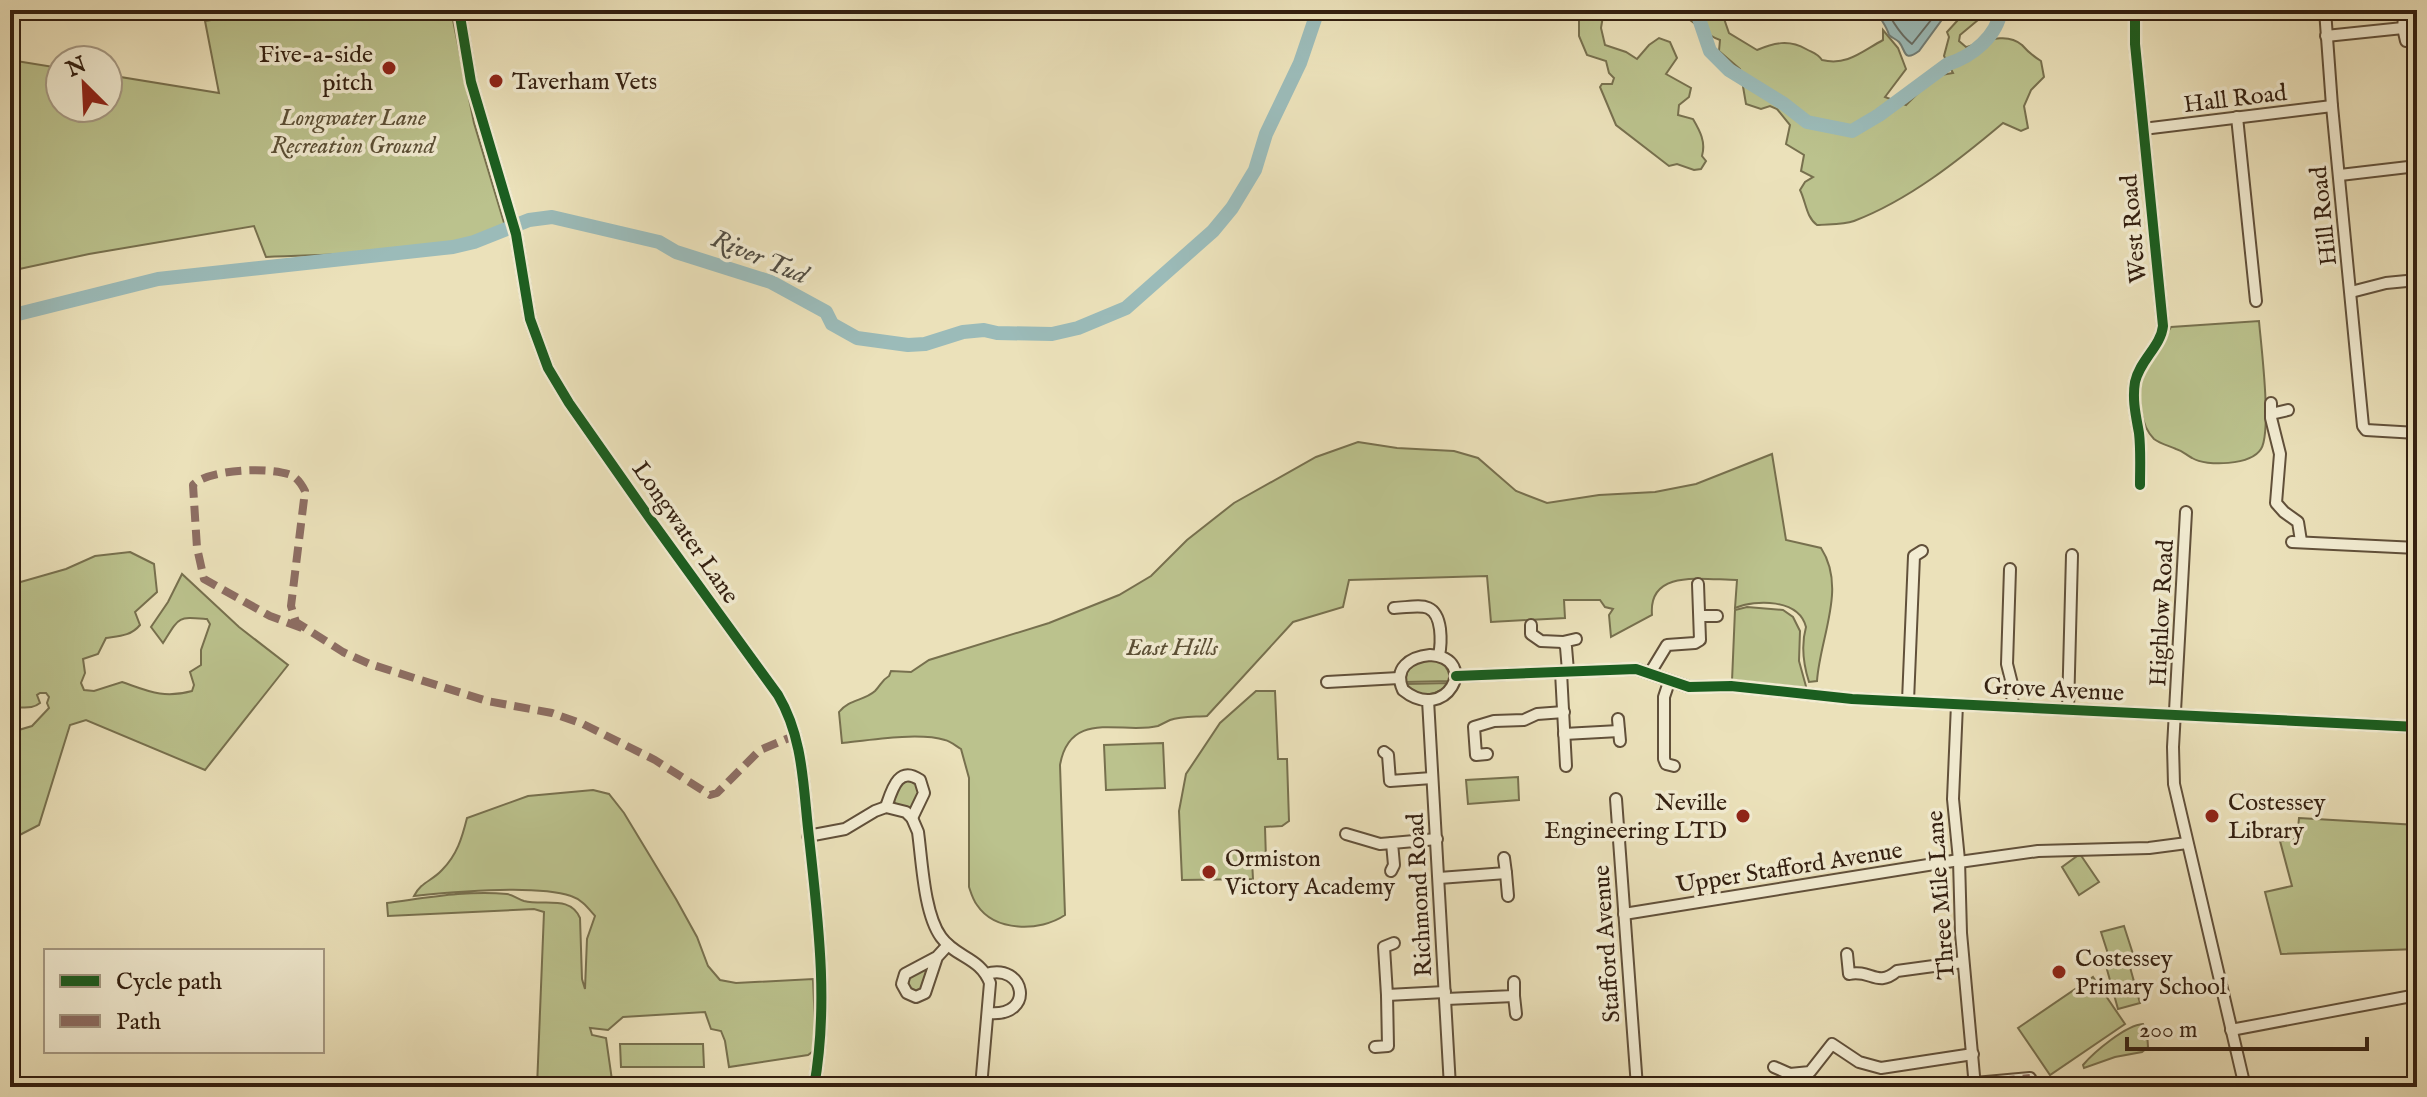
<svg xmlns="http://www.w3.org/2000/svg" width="2427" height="1097" font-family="'IM FELL English',serif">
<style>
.green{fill:#bbc28d;stroke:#77704e;stroke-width:2}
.water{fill:#9bbbb9;stroke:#717d75;stroke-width:2}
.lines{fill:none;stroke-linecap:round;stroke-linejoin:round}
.shore{stroke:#676d64;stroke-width:2}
.river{stroke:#9bbbb9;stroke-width:14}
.minor-casing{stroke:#61503a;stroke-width:14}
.minor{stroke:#f2ecd2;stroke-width:10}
.quiet{stroke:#8d6e63;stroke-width:8;stroke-dasharray:16 8;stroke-linecap:butt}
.cycleway-casing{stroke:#f2ecd2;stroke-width:15}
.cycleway{stroke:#1b5e20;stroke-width:10}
.poi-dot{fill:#8f2418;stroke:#f2ecd2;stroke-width:3}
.labels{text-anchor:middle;stroke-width:7;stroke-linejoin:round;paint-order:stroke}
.poi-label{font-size:24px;fill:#331f10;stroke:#f2ecd2;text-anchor:start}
.street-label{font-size:24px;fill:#331f10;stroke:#f2ecd2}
.park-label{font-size:24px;font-style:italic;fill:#5c5036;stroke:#f2ecd2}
.water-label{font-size:26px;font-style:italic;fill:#524e43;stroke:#f2ecd2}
</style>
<rect width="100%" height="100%" fill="#ebe1ba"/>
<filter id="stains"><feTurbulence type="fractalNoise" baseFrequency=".0025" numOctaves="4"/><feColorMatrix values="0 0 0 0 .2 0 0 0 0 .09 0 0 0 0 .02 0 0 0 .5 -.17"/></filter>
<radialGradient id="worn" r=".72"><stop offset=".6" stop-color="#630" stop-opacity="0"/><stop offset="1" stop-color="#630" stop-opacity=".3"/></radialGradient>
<g class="green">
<path d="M251,10H451L474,123L505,226C431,257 346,253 266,257L254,226L89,254L10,271V60L60,68V108H108V75L219,93L205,21L241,15Z"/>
<path d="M1577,10H1604L1601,28L1605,45L1626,52L1637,59L1649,45L1659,38L1670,42L1677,58L1666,74L1691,88L1689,97L1679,105L1678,115L1693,119C1700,131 1706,142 1702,156L1706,161L1701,169L1694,170L1677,164L1669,166L1616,125L1600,87L1602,84H1612L1614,78L1609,73L1606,61L1587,55L1579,36V17Z"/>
<path d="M1681,10H1721L1729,33L1757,50C1773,43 1789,39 1806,49C1813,53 1817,53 1822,60C1847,66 1861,52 1883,40V30L1898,48L1906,69L1885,97L1906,105L1935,76L1953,73L1944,56L1949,37L1947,32L1967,10H1990L1960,35L1959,41L1966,47C1984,42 2006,31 2022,45C2028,52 2033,56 2041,61L2044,77L2031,90L2024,106L2028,128L2021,131L2003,123C1959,160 1909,200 1854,221C1843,225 1829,224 1817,225C1806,217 1806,202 1800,190L1805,182L1813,177L1801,171L1804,155L1786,144L1790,125L1777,109L1770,106L1761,109L1746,104L1740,69L1719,51L1720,40C1704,35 1696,21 1680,14Z"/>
<path d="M2259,321C2261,345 2272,431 2261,449C2251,465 2207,467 2192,458C2186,455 2183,451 2176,449C2169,446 2159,443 2154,439C2140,425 2138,398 2141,381C2146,360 2160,345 2171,327Z"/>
<path d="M1358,442L1397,448L1454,451L1478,458L1516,491L1547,503L1599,495L1655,492L1696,484L1772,454L1786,540L1821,548C1847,588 1820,637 1817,681L1809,682C1803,663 1801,645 1806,627C1799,599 1756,599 1735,608L1737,580C1705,580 1648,568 1652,615L1611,637L1609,615L1613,609L1605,607L1600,600H1564L1565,618L1491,622L1487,576L1349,580L1343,607L1293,622L1207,716C1195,717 1181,716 1170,720C1166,722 1162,724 1158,726C1123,735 1070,708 1060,765L1065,915C1040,932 995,932 977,905C973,900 971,893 969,887V778L961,749C956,746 950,741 945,740C919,732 869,740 842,743L839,712C849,699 864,701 875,691C881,685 882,680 889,676L891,671L911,672L929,660L1049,623L1119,595L1151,576L1187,540L1234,503L1316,457Z"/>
<path d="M130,552L154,564L157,592L135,612L140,625C131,636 119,636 106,638L98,654L83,659L85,673L81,683L84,690L94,691L122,682C148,691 163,699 192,691L194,685L190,672L201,665V650L210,624L207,619C177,617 180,616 163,643L151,627L168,602L182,574L239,627L288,665L205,770L86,720L70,725L39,825L10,840V747L14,746L16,742L12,732L32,726L49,708L47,703L49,697L46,693H40L37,695L40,703C30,711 21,705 10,709V585L66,569L95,556Z"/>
<path d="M1747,607L1783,610L1793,617L1800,631L1799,661L1807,690L1732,681L1735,610Z"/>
<path d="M1424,659C1440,661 1449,663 1450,681L1405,682L1408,668Z"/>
<path d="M1450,683C1436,697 1419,699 1406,684Z"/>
<path d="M1256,691H1275L1278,759H1287L1289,821L1282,826L1265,827L1266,860H1252L1253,879L1182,880L1179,811L1186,774L1220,723Z"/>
<path d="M1163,743L1165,788L1106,790L1104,745Z"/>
<path d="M1518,777L1519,800L1468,804L1466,780Z"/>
<path d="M904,780H913L920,788L914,807L910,809L895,804C891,794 897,786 904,780Z"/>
<path d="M593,790L609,794L624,813L676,899L697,937L708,966L720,980L736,983L813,979L816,1049L808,1055L729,1067L725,1041L721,1031L711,1029L705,1012L623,1017L608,1030L590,1028L592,1035L606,1038L613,1087H537L544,912L534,909L388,916L387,903C426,898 467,890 507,894C513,895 518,899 524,901C545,906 570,895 580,918L582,979L585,989L587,939L595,916C588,908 581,899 571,896C535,884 452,892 414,896C421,882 432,881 442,870C457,855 462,838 467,818L528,796Z"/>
<path d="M2299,818L2417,825V949L2281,954L2265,892L2292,886L2280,841L2297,839Z"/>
<path d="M2080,854L2099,882L2079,895L2062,867Z"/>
<path d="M2124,926L2133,954L2110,960L2101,932Z"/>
<path d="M2128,960L2140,1003L2118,1009L2106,966Z"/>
<path d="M924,968L930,972L925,988L918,993L909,990L908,977Z"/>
<path d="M2093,977L2125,1024L2050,1075L2018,1028Z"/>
<path d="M2143,1024L2147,1032L2148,1047L2142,1052L2115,1057L2084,1068L2083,1065C2094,1052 2126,1025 2143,1024Z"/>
<path d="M620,1044H703L704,1067H621Z"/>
</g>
<path class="water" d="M1877,10H1949L1919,51C1903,63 1906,50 1899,42C1896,39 1892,38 1889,35C1886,24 1879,19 1877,10Z"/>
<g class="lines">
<path class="shore" d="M1885,10C1896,24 1898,33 1912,44L1939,10"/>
<g class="river">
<path d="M1696,10L1710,51L1729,70L1784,104L1807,122L1852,131L1879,115L1948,64C1973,56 1997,36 2001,10"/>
<path d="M10,316L158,279L453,247L474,242L529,220L552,217L659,242L676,252L771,282L826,312L832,324L857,338L908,345L925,344L963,332L984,330L997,333L1052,334L1078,328L1126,308L1213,231L1232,208L1255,170L1266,134L1300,63L1318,10"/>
</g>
<g class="minor-casing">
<g id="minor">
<path d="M71,10L114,14L115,10"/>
<path d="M459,10L471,82L516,234L530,319L548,368L569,403L651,520L778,695C804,739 803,788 809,837C818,920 829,1004 814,1087"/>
<path d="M2135,10V44L2163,326C2161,346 2140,360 2135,382C2132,400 2136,416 2139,433C2141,450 2140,468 2140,485"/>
<path d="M2325,10L2332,106L2363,426L2366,430L2417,433"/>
<path d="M2403,28L2406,41"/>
<path d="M2326,36L2403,28L2404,17"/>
<path d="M2237,117L2256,301"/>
<path d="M2143,129L2332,106"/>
<path d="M2340,175L2417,166"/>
<path d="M2351,292L2386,283L2417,280"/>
<path d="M2271,403V418L2280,454L2276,503L2284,512L2298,522L2301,541"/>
<path d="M2271,414L2288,410"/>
<path d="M2186,512L2173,747L2174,784L2245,1087"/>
<path d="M2292,542L2417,548"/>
<path d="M2010,569L2007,664L2013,688L2012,706"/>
<path d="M1394,608C1418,607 1436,599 1440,629C1441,638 1441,646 1439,655"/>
<path d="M1701,616H1717"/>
<path d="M1531,625V634L1541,641L1563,642"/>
<path d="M1430,655C1481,658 1446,725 1403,690C1393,668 1410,657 1430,655Z"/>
<path d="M1568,671L1566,647L1563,642L1576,639"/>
<path d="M1561,672L1566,766"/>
<path d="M1650,673L1667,645L1695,643L1700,640L1698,584"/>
<path d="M1456,676L1636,669L1689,687L1731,686L1852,699L2417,727"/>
<path d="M1327,682L1399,678"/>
<path d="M1669,682L1664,697V759L1666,764L1674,766"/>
<path d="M1428,700L1450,1087"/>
<path d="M1908,701L1914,556L1922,551"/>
<path d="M1957,704L1953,799L1959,860L1961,933L1975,1087"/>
<path d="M2068,710L2072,555"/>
<path d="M1618,719L1620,741"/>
<path d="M1564,734L1619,731"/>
<path d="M1384,752L1388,755L1390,781L1432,778"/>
<path d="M1487,754L1476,755L1474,727L1494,721L1524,720L1537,714L1564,712"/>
<path d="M1616,799L1637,1087"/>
<path d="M886,807C892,790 898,765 920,780L924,793L912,818"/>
<path d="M1346,834L1380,844L1392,843"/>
<path d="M808,836L845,829L875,811L886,807L906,812L912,818L918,832C922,861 924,914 941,937C956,958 980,957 990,983L981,1087"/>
<path d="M1959,862L2038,851L2149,848L2187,843"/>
<path d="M1391,871L1394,865L1392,843L1437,839"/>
<path d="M1506,873L1508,896"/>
<path d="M1439,878L1506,873L1504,858"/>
<path d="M1624,914L1959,860"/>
<path d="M1394,943L1384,947L1387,995L1445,992"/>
<path d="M1847,954L1849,974C1871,969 1877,988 1897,971L1963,962"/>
<path d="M937,957L925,993L916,997L907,993L902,984L905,974L937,957L948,945"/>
<path d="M986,974C1025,962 1036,1017 989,1013"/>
<path d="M1514,996L1516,1014"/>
<path d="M1446,999L1514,996V982"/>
<path d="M2231,1030L2417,995"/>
<path d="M1375,1047L1388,1046L1387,995"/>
<path d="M1774,1067L1790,1074L1810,1072L1832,1044L1859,1062L1881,1068L1973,1054"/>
<path d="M1975,1083L2030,1078"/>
</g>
</g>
<use href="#minor" class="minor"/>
<g class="quiet">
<path d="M302,628L270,616L204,579L197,548L193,485C207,469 274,466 293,476C299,480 302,485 305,491L291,606L296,622L343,652L370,664L487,701L552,713L583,724L655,760L710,795L717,793L760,750L796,735"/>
<path d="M1975,1083L2030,1078"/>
</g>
<g class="cycleway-casing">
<g id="cycleway">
<path d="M459,10L471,82L516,234L530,319L548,368L569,403L651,520L778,695C804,739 803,788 809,837C818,920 829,1004 814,1087"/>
<path d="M2135,10V44L2163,326C2161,346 2140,360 2135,382C2132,400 2136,416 2139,433C2141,450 2140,468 2140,485"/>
<path d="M1456,676L1636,669L1689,687L1731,686L1852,699L2417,727"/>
</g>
</g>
<use href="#cycleway" class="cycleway"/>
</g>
<g class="poi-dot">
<circle cx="389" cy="68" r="8"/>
<circle cx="496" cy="81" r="8"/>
<circle cx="1743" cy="816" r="8"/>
<circle cx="2212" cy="816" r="8"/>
<circle cx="1209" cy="872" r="8"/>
<circle cx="2059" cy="972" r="8"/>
</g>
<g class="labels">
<g class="poi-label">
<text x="373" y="62" text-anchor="end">Five-a-side<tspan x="373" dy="28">pitch</tspan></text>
<text x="512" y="89">Taverham Vets</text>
<text x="1727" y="810" text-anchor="end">Neville<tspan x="1727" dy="28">Engineering LTD</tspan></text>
<text x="2228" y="810">Costessey<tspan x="2228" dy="28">Library</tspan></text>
<text x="1225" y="866">Ormiston<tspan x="1225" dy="28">Victory Academy</tspan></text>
<text x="2075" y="966">Costessey<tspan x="2075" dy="28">Primary School</tspan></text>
</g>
<g class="street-label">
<text transform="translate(2235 98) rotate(-7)" y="8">Hall Road</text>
<text transform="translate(2323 216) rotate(-96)" y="8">Hill Road</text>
<text transform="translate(2133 229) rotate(-95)" y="8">West Road</text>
<text transform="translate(686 532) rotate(55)" y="8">Longwater Lane</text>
<text transform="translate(2161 613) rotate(-87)" y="8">Highlow Road</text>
<text transform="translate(2054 689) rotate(3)" y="8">Grove Avenue</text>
<text transform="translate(1789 867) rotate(-9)" y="8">Upper Stafford Avenue</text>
<text transform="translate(1419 895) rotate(-93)" y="8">Richmond Road</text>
<text transform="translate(1940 895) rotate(-94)" y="8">Three Mile Lane</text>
<text transform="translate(1606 944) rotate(-94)" y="8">Stafford Avenue</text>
</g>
<g class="park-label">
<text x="353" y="125">Longwater Lane<tspan x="353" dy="28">Recreation Ground</tspan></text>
<text x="1172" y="655">East Hills</text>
</g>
<g class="water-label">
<text transform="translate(760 256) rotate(23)" y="9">River Tud</text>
</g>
</g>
<rect width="2427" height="1097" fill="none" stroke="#ebe1ba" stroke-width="40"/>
<rect x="12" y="12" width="2403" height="1073" fill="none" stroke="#331f10" stroke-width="4"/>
<rect x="20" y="20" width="2387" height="1057" fill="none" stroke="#331f10" stroke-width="2"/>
<rect x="44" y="949" width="280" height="104" fill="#f2ecd2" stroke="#a69a84" stroke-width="2"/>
<rect x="60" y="975" width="40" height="12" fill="#1b5e20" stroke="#a69a84" stroke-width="2"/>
<text x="116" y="989" font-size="24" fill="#331f10">Cycle path</text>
<rect x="60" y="1015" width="40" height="12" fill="#8d6e63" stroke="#a69a84" stroke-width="2"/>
<text x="116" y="1029" font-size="24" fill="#331f10">Path</text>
<g transform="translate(84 84) rotate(336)"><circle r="38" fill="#f2ecd2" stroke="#a69a84" stroke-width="2"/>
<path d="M0-6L14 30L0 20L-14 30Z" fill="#8f2418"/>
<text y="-12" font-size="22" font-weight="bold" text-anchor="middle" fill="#331f10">N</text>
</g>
<path d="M2127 1037v12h240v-12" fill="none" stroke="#331f10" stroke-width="4"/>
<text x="2139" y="1037" font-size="24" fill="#331f10" stroke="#f2ecd2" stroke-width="6" paint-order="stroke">200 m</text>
<rect width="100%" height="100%" filter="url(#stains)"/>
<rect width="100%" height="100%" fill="url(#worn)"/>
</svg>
